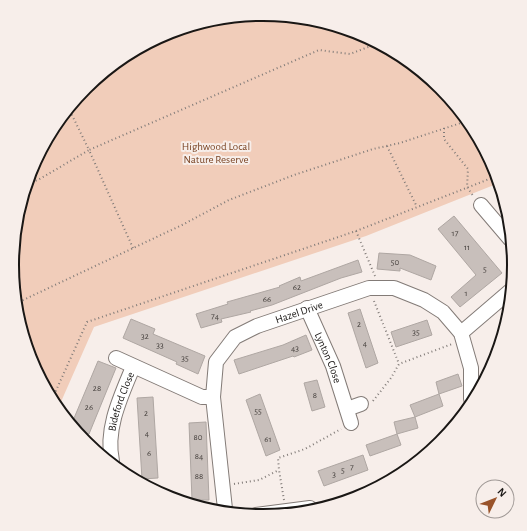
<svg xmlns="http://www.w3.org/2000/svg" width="527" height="531" font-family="'Alegreya Sans',sans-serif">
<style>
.green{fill:#f1cdba}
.building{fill:#c8bfbb;stroke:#afa7a3}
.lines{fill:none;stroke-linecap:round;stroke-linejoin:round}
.minor-casing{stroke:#837b77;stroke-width:16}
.path{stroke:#827c79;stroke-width:2;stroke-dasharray:1 3;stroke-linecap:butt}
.minor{stroke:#fff;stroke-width:14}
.labels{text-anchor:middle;stroke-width:4;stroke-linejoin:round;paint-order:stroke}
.number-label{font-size:9px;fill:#46413e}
.park-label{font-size:11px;fill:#794323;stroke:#f7eeea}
.street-label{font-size:11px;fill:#1a1715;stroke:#f7eeea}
.rim{fill:none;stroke:#1a1715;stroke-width:2}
</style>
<rect width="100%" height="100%" fill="#f7eeea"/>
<path class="green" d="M264,14L360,33L441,88L496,169L499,183L366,236L94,327L60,404L31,362L12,265L31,169L86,88L167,33Z"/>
<g class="building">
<path d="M454,216L502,273L460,307L451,297L476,275L438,229Z"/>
<path d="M379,253L410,255L436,266L431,280L400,268V271L377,269Z"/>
<path d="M358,260L362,272L341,278L272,305L250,311L251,312L221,319L222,322L201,328L196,314L228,304L227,302L280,287L279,286L300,277L301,281Z"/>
<path d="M360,309L378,363L366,368L348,313Z"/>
<path d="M131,319L155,329L153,334L205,356L198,374L176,364L177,362L123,338Z"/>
<path d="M427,320L432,335L396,347L391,332Z"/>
<path d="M306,335L312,350L294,357L293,356L239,374L234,360L283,345Z"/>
<path d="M98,361L116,368L89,434L76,429L72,423Z"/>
<path d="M458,374L462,386L439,394L436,382Z"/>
<path d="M317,380L325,407L312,411L304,383Z"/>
<path d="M260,394L280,450L266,456L246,400Z"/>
<path d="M439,394L443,406L415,417L410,405Z"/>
<path d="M153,397L158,478L142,479L137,398Z"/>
<path d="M415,417L418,428L397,434L394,422Z"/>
<path d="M206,422L209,500H192L189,423Z"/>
<path d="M397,434L401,445L370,456L366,445Z"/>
<path d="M363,455L368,470L324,486L318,471Z"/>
</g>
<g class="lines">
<g class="minor-casing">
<g id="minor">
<path d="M481,205L510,239"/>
<path id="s1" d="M307,308L333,366L351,423"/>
<path d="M461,333L510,291"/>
<path d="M116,358L202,397H213"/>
<path d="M347,409L361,404"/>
<path id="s2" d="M112,461C105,429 121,396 133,367"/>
<path id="s3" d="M225,509L213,397L216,362L235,337L257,326L369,288H394L424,300L443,312L461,333L471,368V399"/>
<path d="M256,515L310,508"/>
</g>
</g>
<g class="path">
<path d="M70,111L89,150L319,50L350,54L376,44"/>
<path d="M444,128V139L468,169L467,187L474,197"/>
<path d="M387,146L417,207"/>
<path d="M28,183L38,180L89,150L133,248"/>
<path d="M356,231L375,276"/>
<path d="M374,301L399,364"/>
<path d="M19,302L182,225L229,200L294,175L373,149L400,143L464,122"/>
<path d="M54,395L87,322L356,231L497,176"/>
<path d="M373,401L391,378L399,364L452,344"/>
<path d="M234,484L259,480L279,470"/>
<path d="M284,500L279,470L278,458L305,449L341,429"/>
</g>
<use href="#minor" class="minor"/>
</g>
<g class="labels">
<g class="number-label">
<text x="455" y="236">17</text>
<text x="467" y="250">11</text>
<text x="395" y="265">50</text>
<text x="485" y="272">5</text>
<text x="297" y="290">62</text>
<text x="466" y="296">1</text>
<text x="267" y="302">66</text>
<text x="215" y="319">74</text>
<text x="359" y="327">2</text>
<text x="416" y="335">35</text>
<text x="145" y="339">32</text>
<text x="365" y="346">4</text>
<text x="160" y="348">33</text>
<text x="295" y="351">43</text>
<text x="185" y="361">35</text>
<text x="97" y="391">28</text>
<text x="315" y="398">8</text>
<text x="89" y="410">26</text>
<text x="258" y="414">55</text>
<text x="146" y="416">2</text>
<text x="147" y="436">4</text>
<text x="198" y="440">80</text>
<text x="268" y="442">61</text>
<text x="149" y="456">6</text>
<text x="199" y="459">84</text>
<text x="352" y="470">7</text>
<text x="343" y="473">5</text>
<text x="334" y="477">3</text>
<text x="199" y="479">88</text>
</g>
<g class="park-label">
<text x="216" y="150">Highwood Local<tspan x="216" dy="13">Nature Reserve</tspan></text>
</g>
<g class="street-label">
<text dy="4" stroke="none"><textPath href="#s3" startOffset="248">Hazel Drive</textPath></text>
<text dy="4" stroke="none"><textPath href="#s1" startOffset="54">Lynton Close</textPath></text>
<text dy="4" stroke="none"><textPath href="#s2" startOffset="61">Bideford Close</textPath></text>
</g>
</g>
<path d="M0 0H527V531H0ZM19 265a244 244 0 1 1 488 0a244 244 0 1 1-488 0Z" fill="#f7eeea" fill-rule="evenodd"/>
<path class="rim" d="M19 265a244 244 0 1 1 488 0a244 244 0 1 1-488 0Z"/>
<g transform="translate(495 499) rotate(47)"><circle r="19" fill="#f7eeea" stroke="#9f9895"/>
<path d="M0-3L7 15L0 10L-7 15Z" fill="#99532a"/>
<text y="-6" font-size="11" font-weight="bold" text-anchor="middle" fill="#1a1715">N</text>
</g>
</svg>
